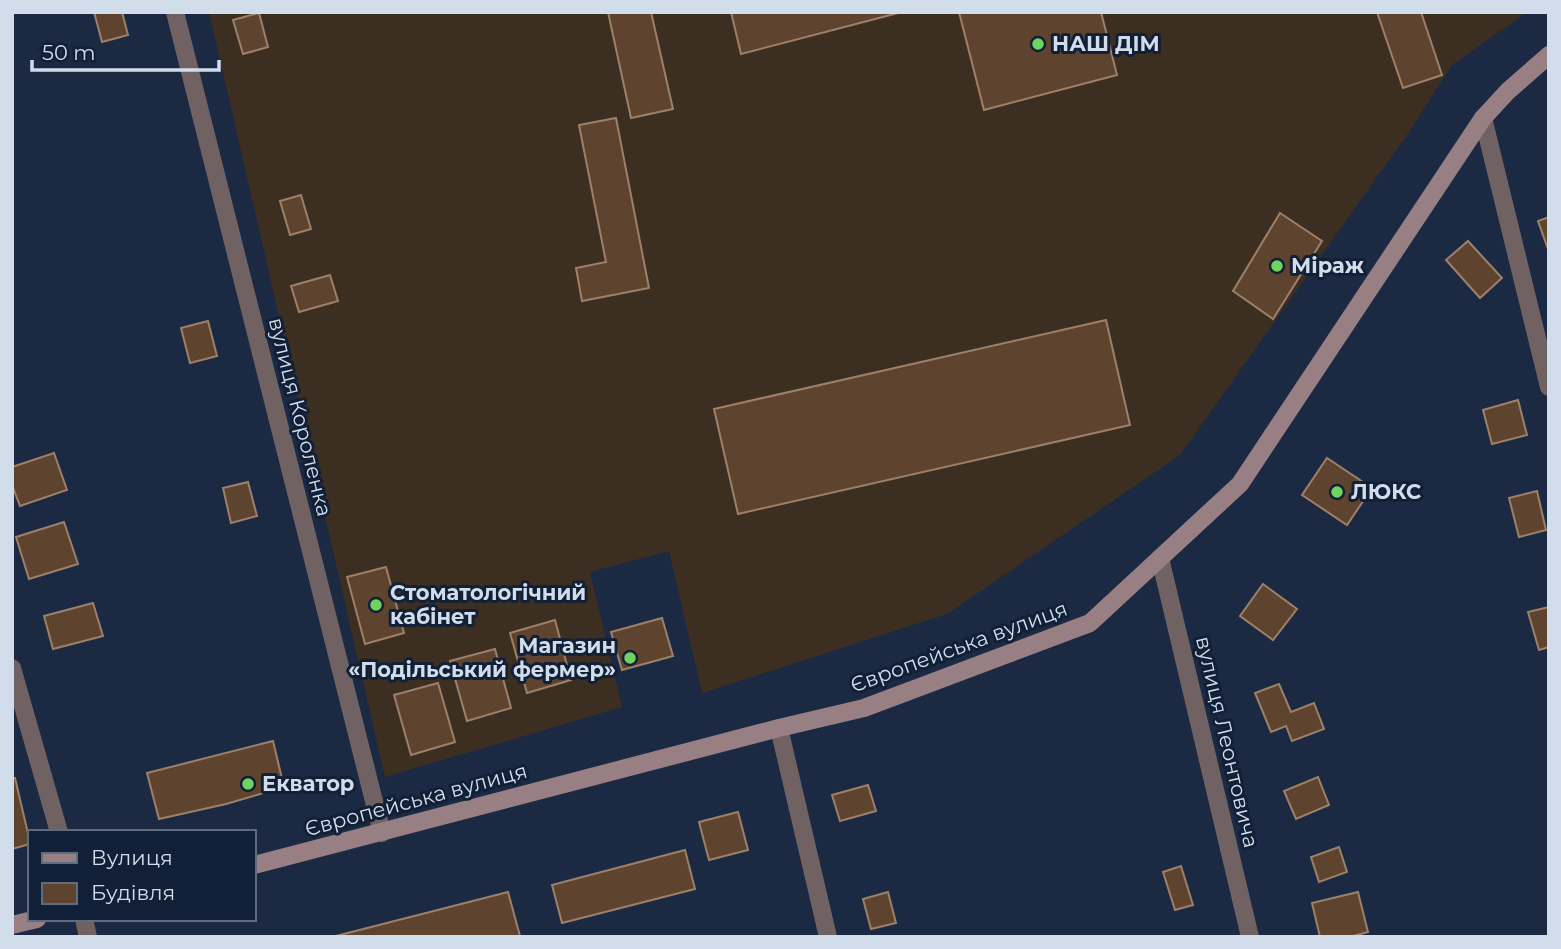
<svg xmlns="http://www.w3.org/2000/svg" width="1561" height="949" font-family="Montserrat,sans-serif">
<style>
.industrial{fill:#3d2e22}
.building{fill:#5e442f;stroke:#9d8069;stroke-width:2}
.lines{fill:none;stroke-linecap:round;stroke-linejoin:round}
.street{stroke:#706163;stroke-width:18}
.secondary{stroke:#977f83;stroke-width:18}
.poi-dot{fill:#6fd360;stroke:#122037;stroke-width:2.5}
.labels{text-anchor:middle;stroke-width:6;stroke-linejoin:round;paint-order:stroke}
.poi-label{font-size:21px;font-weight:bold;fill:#d2ddec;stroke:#122037;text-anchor:start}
.street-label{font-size:21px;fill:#d2ddec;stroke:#122037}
</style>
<rect width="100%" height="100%" fill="#1b2a42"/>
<path class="industrial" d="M209,12H1527L1452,65L1409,132L1180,455L947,614L702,693L669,551L590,572L622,707L385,777Z"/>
<g class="building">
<path d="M94,12H122L128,35L102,42Z"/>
<path d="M608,12H651L673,109L631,118Z"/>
<path d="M731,12H902L741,54Z"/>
<path d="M959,12H1101L1117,75L984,110Z"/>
<path d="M1377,12H1421L1442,75L1403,88Z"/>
<path d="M259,13L268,47L243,54L233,20Z"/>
<path d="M616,118L649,288L582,301L576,268L606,262L579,125Z"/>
<path d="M301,195L311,229L290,235L280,201Z"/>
<path d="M1280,213L1322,241L1273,319L1233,291Z"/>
<path d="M1549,217V252L1538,221Z"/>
<path d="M1468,241L1502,278L1480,298L1446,260Z"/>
<path d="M330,275L338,301L299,312L291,286Z"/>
<path d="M1106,320L1130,425L738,514L714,409Z"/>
<path d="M208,321L217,356L190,363L181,328Z"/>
<path d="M1518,400L1527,435L1492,444L1483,410Z"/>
<path d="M54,453L67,490L20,506L12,485V467Z"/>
<path d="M1327,458L1372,488L1347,525L1302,495Z"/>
<path d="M248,482L257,516L231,523L223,488Z"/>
<path d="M1537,491L1546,530L1519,537L1509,498Z"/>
<path d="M64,522L78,564L29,579L16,537Z"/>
<path d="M386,567L404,633L365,644L347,577Z"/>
<path d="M1263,584L1297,609L1273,640L1240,616Z"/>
<path d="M93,603L103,636L53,649L44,616Z"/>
<path d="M1549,607V647L1539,650L1528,612Z"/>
<path d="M662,618L673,656L622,670L611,632Z"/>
<path d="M555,620L571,680L527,693L510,633Z"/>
<path d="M495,649L511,708L467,721L450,661Z"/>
<path d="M438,683L455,742L411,755L394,695Z"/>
<path d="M1279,684L1291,712L1314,703L1324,729L1292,741L1286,726L1271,732L1255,693Z"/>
<path d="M273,741L284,787L226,804L159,819L147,773Z"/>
<path d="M1318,777L1329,805L1296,819L1284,791Z"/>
<path d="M12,778H15L30,842V844L12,849Z"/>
<path d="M868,785L876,811L840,821L832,795Z"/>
<path d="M738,812L748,850L709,860L699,822Z"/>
<path d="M1339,847L1347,872L1319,882L1311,857Z"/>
<path d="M685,850L695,889L562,923L552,885Z"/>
<path d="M1181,866L1193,905L1175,910L1163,872Z"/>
<path d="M508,892L520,936L332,937Z"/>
<path d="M888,892L896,923L871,929L863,899Z"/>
<path d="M1358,892L1368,932L1349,937H1320L1312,903Z"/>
</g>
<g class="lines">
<g class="street">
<path d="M175,12L382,833"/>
<path d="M1483,118L1549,387"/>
<path d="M1160,558L1250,937"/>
<path d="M12,668L59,832"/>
<path d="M779,728L828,937"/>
<path d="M84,919L88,937"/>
</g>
<g class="secondary">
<path d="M254,865L779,728L864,708L1090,623L1240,484L1483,118L1508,91L1549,55"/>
<path d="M12,925L37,919"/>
</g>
</g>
<g class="poi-dot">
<circle cx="1038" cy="44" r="7"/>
<circle cx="1277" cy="266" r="7"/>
<circle cx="1337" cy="492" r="7"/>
<circle cx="376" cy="605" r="7"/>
<circle cx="630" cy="658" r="7"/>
<circle cx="248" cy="784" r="7"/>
</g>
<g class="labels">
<g class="poi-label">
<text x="1052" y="51">НАШ ДІМ</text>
<text x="1291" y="273">Міраж</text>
<text x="1351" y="499">ЛЮКС</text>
<text x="390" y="600">Стоматологічний<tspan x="390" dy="24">кабінет</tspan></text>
<text x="616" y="653" text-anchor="end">Магазин<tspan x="616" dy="24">«Подільський фермер»</tspan></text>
<text x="262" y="791">Екватор</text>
</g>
<g class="street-label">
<text transform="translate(300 417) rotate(76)" y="7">вулиця Короленка</text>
<text transform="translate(959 647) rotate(-20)" y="7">Європейська вулиця</text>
<text transform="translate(1227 742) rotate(77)" y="7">вулиця Леонтовича</text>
<text transform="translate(416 800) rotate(-15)" y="7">Європейська вулиця</text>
</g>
</g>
<rect width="1561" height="949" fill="none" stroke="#d2ddec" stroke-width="28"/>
<rect x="28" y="830" width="228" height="91" fill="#122037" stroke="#5f6c7f" stroke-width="2"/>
<rect x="42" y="853" width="35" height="10" fill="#977f83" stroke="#5f6c7f" stroke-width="2"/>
<text x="91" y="865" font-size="21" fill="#d2ddec">Вулиця</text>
<rect x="42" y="883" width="35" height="21" fill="#5e442f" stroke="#5f6c7f" stroke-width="2"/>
<text x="91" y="900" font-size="21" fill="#d2ddec">Будівля</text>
<path d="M32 60v10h187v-10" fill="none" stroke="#d2ddec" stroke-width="3.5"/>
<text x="42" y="60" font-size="21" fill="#d2ddec" stroke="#122037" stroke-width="5" paint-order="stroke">50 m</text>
</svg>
